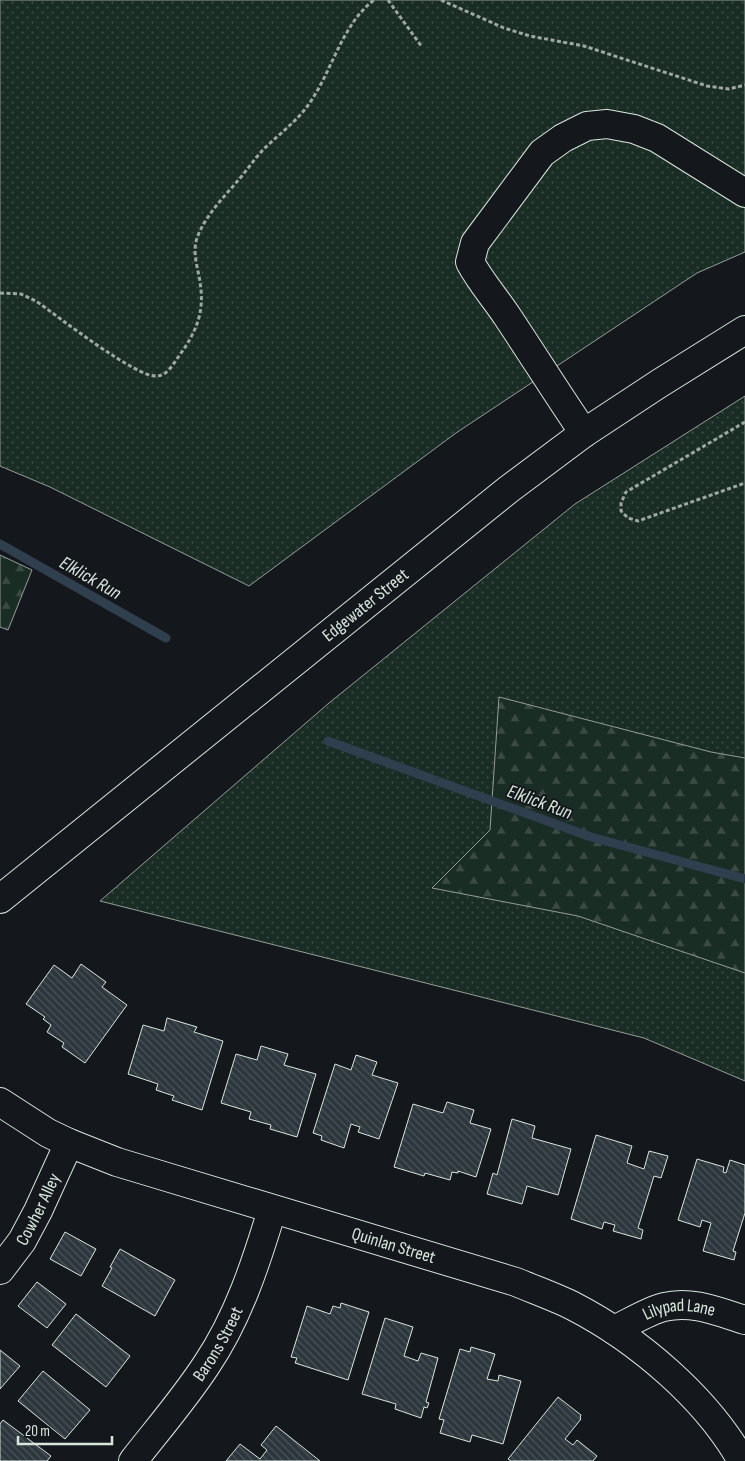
<svg xmlns="http://www.w3.org/2000/svg" width="745" height="1461" font-family="'Sofia Sans Condensed',sans-serif">
<style>
.grass{fill:url(#grass-dots);stroke:#939e99}
.forest{fill:url(#forest-firs);stroke:#939e99}
.lines{fill:none;stroke-linecap:round;stroke-linejoin:round}
.stream{stroke:#2f3f4d;stroke-width:9}
.building{fill:url(#building-back-hatch);stroke:#d8e6dc}
.minor-casing{stroke:#d8e6dc;stroke-width:30}
.path{stroke:#9da8a2;stroke-width:3;stroke-dasharray:4 2.5;stroke-linecap:butt}
.minor{stroke:#14181c;stroke-width:28}
.labels{text-anchor:middle;stroke-width:4;stroke-linejoin:round;paint-order:stroke}
.street-label{font-size:18px;fill:#d8e6dc;stroke:#14181c}
.water-label{font-size:19px;font-style:italic;fill:#d8e6dc;stroke:#14181c}
</style>
<defs>
<pattern id="grass-dots" width="8" height="8" patternUnits="userSpaceOnUse" patternTransform="scale(1.25)"><rect width="8" height="8" fill="#1a2d24"/><path d="M2 2h.1M6 6h.1" fill="none" stroke="#3b4b43" stroke-width="1.8" stroke-linecap="round"/></pattern>
<pattern id="forest-firs" width="22" height="20" patternUnits="userSpaceOnUse" patternTransform="scale(1.25)"><rect width="22" height="20" fill="#1a2d24"/><path d="M5 1l3.5 6h-7zM16 11l3.5 6h-7z" fill="#3b4b43"/></pattern>
<pattern id="building-back-hatch" width="6" height="6" patternUnits="userSpaceOnUse" patternTransform="scale(1.25)"><rect width="6" height="6" fill="#2c363c"/><path d="M-1 5l2 2M0 0l6 6M5-1l2 2" fill="none" stroke="#4a5358"/></pattern>
</defs>
<rect width="100%" height="100%" fill="#14181c"/>
<g class="grass">
<path d="M0,0H745V252L697,273L456,433L249,586L50,487L0,466Z"/>
<path d="M745,396V1081L644,1038L100,901L329,703L575,504Z"/>
</g>
<g class="forest">
<path d="M0,555L32,570L8,630L0,627Z"/>
<path d="M499,697L711,752L745,758V973L578,916L432,888L490,830Z"/>
</g>
<g class="lines">
<g class="stream">
<path d="M0,544L166,638"/>
<path d="M328,741L591,837L745,879"/>
</g>
</g>
<g class="building">
<path d="M81,964L106,982L102,987L127,1005L85,1063L62,1047L64,1043L47,1032L51,1025L43,1019L45,1017L26,1004L54,965L72,978Z"/>
<path d="M167,1018L197,1027L194,1032L223,1041L202,1110L172,1100L174,1096L156,1090L158,1084L128,1074L143,1025L164,1031Z"/>
<path d="M261,1046L288,1054L284,1065L316,1074L297,1137L270,1129L271,1125L249,1119L251,1112L221,1103L236,1054L257,1060Z"/>
<path d="M356,1055L377,1062L372,1075L398,1083L379,1139L358,1132L360,1127L351,1124L344,1148L321,1140L322,1136L313,1133L335,1064L351,1070Z"/>
<path d="M447,1102L474,1110L470,1123L491,1129L476,1177L458,1171V1173L452,1172L450,1180L425,1173L424,1176L394,1167L413,1104L443,1113Z"/>
<path d="M512,1119L535,1126L532,1138L571,1149L558,1195L527,1186L522,1204L487,1194L493,1173L497,1175Z"/>
<path d="M596,1135L632,1146L627,1163L644,1169L649,1151L668,1156L661,1178L654,1176L638,1228L643,1230L641,1239L613,1231L615,1225L604,1222L602,1229L571,1219Z"/>
<path d="M697,1159L724,1167L723,1172L726,1173L730,1160L745,1165V1213L733,1251L736,1252L734,1260L703,1251L711,1223L702,1220L700,1227L678,1220Z"/>
<path d="M65,1232L96,1249L81,1276L50,1259Z"/>
<path d="M120,1249L175,1280L155,1316L102,1286L112,1268L110,1267Z"/>
<path d="M37,1282L66,1304L47,1328L18,1306Z"/>
<path d="M341,1303L369,1312L348,1380L295,1363L297,1358L291,1357L307,1306L330,1314L333,1306L340,1308Z"/>
<path d="M76,1314L130,1356L106,1387L52,1345Z"/>
<path d="M385,1318L413,1327L404,1356L418,1361L421,1353L438,1358L426,1402L429,1403L427,1408L424,1407L421,1418L395,1409L396,1404L362,1394Z"/>
<path d="M471,1347L495,1354L487,1379L498,1381L499,1375L521,1381L503,1444L472,1435L470,1442L440,1433L444,1420L439,1419L460,1349L470,1352Z"/>
<path d="M0,1350L20,1366L0,1389Z"/>
<path d="M43,1371L90,1410L65,1439L18,1401Z"/>
<path d="M558,1397L581,1415L580,1418L581,1419L565,1439L573,1445L577,1440L597,1456L593,1461H511L508,1459Z"/>
<path d="M3,1420L51,1456L47,1461H0V1424Z"/>
<path d="M276,1426L320,1461H226L240,1444L260,1459L267,1450L261,1445Z"/>
</g>
<g class="lines">
<g class="minor-casing">
<g id="minor">
<path d="M584,433C558,395 533,355 507,316C495,298 480,281 470,262L475,243L542,153L563,138L587,126L607,124L634,129L657,138L745,193"/>
<path id="s1" d="M0,899L509,489L584,433L660,383L745,330"/>
<path id="s2" d="M0,1102L48,1133L69,1143L117,1162L516,1282C535,1290 555,1297 573,1306C637,1339 706,1397 742,1461"/>
<path id="s3" d="M0,1270L22,1241L38,1211L69,1143"/>
<path id="s4" d="M614,1330C629,1323 648,1311 664,1307C692,1300 719,1312 745,1320"/>
<path id="s5" d="M133,1461C158,1429 185,1398 207,1364C238,1318 256,1263 272,1210"/>
</g>
</g>
<g class="path">
<path d="M388,0L422,47"/>
<path d="M441,0L504,28L530,36L584,46L707,86L729,89L745,85"/>
<path d="M0,293L21,294L36,301C56,315 138,379 157,376C168,375 173,364 179,356C196,332 205,313 200,282C198,268 192,253 197,238C206,214 225,196 241,177C250,166 258,154 268,145C281,133 295,122 306,108C332,74 340,26 374,0"/>
<path d="M745,422L626,492L621,503V511L628,518L638,521L745,483"/>
</g>
<use href="#minor" class="minor"/>
</g>
<g class="labels">
<g class="street-label">
<text dy="6" stroke="none"><textPath href="#s1" startOffset="469">Edgewater Street</textPath></text>
<text dy="6" stroke="none"><textPath href="#s3" startOffset="72">Cowher Alley</textPath></text>
<text dy="6" stroke="none"><textPath href="#s2" startOffset="421">Quinlan Street</textPath></text>
<text dy="6" stroke="none"><textPath href="#s4" startOffset="70">Lilypad Lane</textPath></text>
<text dy="6" stroke="none"><textPath href="#s5" startOffset="145">Barons Street</textPath></text>
</g>
<g class="water-label">
<text transform="translate(91 577) rotate(30)" y="7">Elklick Run</text>
<text transform="translate(540 801) rotate(20)" y="7">Elklick Run</text>
</g>
</g>
<path d="M18 1436v8h94v-8" fill="none" stroke="#d8e6dc" stroke-width="2.5"/>
<text x="25" y="1436" font-size="15" fill="#d8e6dc" stroke="#14181c" stroke-width="4" paint-order="stroke">20 m</text>
</svg>
